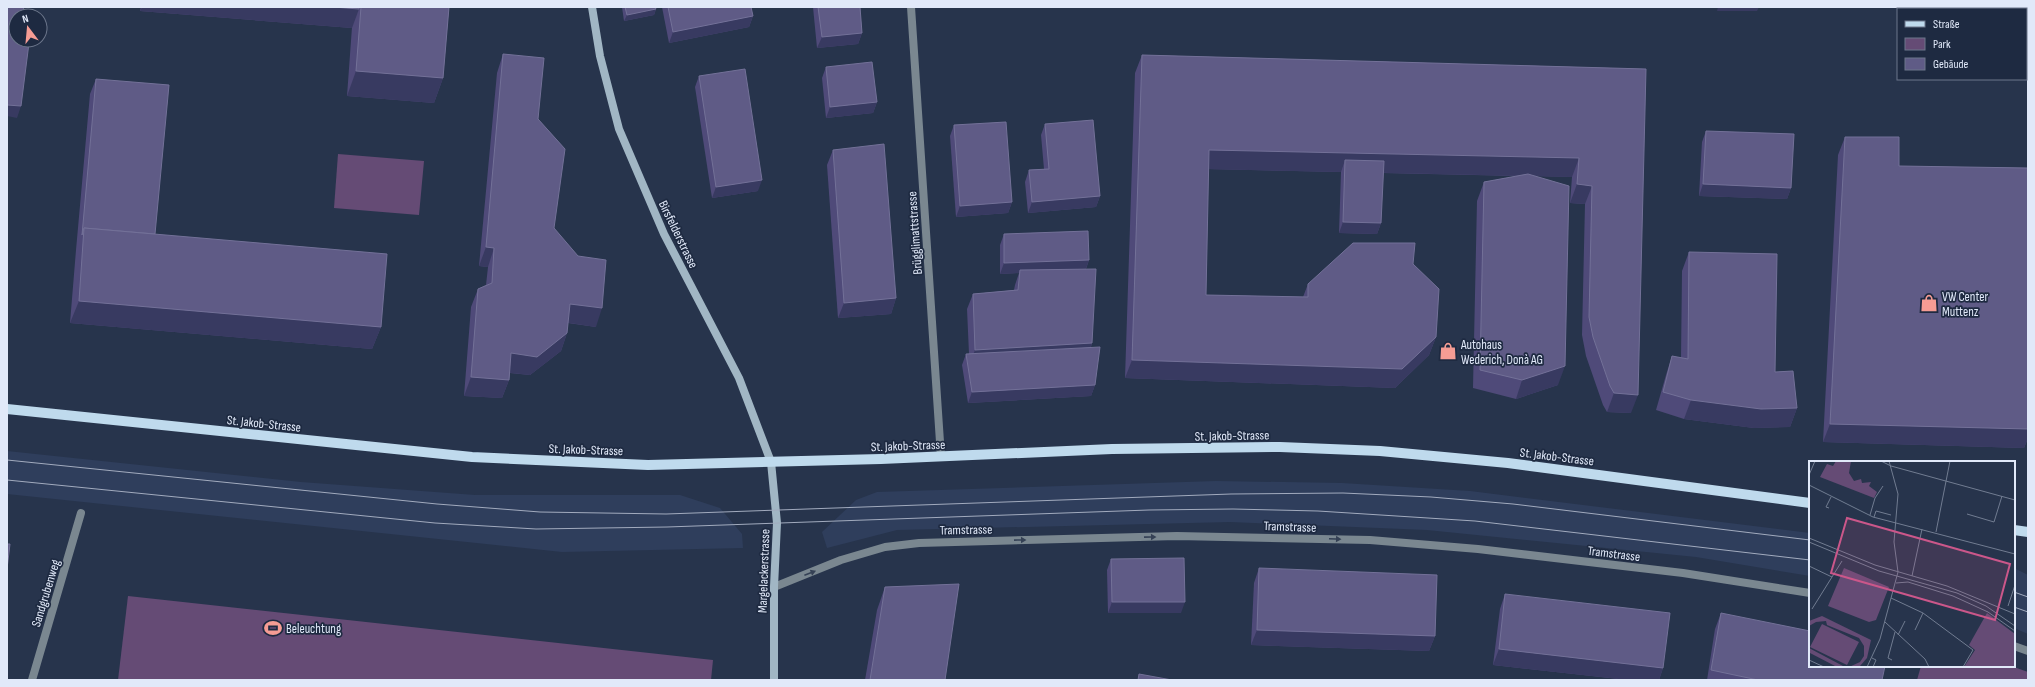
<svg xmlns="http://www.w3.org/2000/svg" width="2035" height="687" font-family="'Sofia Sans Condensed',sans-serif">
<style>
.built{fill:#2f3e5c}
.green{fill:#654b75}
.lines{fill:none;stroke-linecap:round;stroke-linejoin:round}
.lane{stroke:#7a8790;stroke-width:8}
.street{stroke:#7a8790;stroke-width:8}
.secondary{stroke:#a1b6c4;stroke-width:8}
.primary{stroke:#bfdaed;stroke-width:10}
.tram{stroke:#a2abbe;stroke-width:1}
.wall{fill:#4f4a79}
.shaded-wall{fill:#383a61}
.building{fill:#5f5b86;stroke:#737198}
.oneway{fill:#354155}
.labels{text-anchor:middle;stroke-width:3.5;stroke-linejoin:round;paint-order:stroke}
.street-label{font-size:13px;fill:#e1e9f9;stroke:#1e2a41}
.poi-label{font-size:13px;fill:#e1e9f9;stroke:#1e2a41;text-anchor:start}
.inset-road{fill:none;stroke:#717c91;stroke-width:1}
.view{fill:#cb578a;fill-opacity:0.15;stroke:#cb578a;stroke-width:2}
.inset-edge{fill:none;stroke:#e1e9f9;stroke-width:2}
</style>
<rect width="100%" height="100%" fill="#27344c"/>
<g class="built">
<path d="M7,451L301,482L475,495H680L720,508L742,534L743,548L562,552L7,494Z"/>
<path d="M1216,481L1342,483L1470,491L1810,533V576L1696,557L1427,530L1230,522L897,530L827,548L822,532L856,500L877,492Z"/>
<path d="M2014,568L2028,575V634L2014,628Z"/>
</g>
<g class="green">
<path d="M338,154L424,161L419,215L334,208Z"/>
<path d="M128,596L713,660L711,680H118Z"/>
<path d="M1921,666H2011L2028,672V680H1917Z"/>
</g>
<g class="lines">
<path class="lane" d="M774,587L841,560L885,547L919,543L1177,536L1370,540L1478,549L1683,573L1810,593"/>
<g class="street">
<path d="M911,7L941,457"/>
<path d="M2014,646L2028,651"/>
<path d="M32,680L81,513"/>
</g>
<path class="secondary" d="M592,7L600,56L619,129L664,234L739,378L771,462L777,523L774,587V680"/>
<g class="primary">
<path d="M7,409L472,457L648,465L881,459L1112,449L1280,447L1380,451L1508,463L1810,503"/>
<path d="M2014,530L2028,532"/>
</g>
<g class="tram">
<path d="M7,460L437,504L540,512L666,514L1231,494L1343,493L1431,497L1513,504L1810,540"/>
<path d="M7,480L435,523L536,529L667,527L1149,510L1233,509L1318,511L1475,521L1810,560"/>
<path d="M2014,592L2028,597"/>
<path d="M2014,607L2028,612"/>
</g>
</g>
<g class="wall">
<path d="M141,7H449L443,78L434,103L347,96L352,27V28L140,11Z"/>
<path d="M622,7H655L656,9L654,15L624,21Z"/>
<path d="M662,7H751L753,16L749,27L669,43Z"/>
<path d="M813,7H860L862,33L858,44L817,48Z"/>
<rect x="1911" y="7" width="56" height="2"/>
<path d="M503,54L538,119L554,228L596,327L568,323L567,333L561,351L530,375L510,373L509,380L502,398L464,396L471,307L478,289L486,285L488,267L479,266L497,73Z"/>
<path d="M1142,55L1646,69L1631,413L1607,412L1603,405L1586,356L1582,335L1585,204L1570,203L1572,177L1536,176L1558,385L1516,399L1473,388L1477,201L1484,182L1519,176L1383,173L1381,223L1377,234L1339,233L1341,172L1208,169L1206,295L1303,297L1308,284L1413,264L1436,337L1429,355L1395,388L1125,378L1135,73Z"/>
<path d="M826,67L877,102L873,113L826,118L822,78Z"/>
<path d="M699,76L758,191L712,198L695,87Z"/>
<path d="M96,79L155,234L381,327L372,349L70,323L76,250L90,94Z"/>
<path d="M1045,124L1100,196L1096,207L1028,213L1025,182L1029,170L1044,169L1041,135Z"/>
<path d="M954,125L1012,202L1008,213L956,217L950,136Z"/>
<path d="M1706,131L1791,188L1787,199L1699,196L1702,142Z"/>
<path d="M1845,137L1899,166L2028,168V438L2024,448L1823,442L1838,155Z"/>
<path d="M833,150L896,298L891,314L838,318L827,165Z"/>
<path d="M1004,234L1089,260L1086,269L1092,343L1091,347L1095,385L1091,396L968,403L962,365L966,354H969L967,309L973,294L1014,290L1015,285L1019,273L1000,274V245Z"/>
<path d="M1689,252L1775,372L1797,408L1790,427L1754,428L1684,419L1656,410L1666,375L1672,356L1681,358L1682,271Z"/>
<path d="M1111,559L1181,613H1108L1107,570Z"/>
<path d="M1259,568L1435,636L1429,651L1251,645L1254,583Z"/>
<path d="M885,587L945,680H865L877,610Z"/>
<path d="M1505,594L1663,668L1659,680H1628L1493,665L1500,609Z"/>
<path d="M1721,613L1882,680H1707L1715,629Z"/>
</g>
<g class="shaded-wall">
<path d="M142,7H333L359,9L352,28L140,11Z"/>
<path d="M1718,7H1759L1757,11H1717Z"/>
<path d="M656,9L654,15L624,21L627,15Z"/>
<path d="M753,16L749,27L669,43L673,32Z"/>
<path d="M862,33L858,44L817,48L822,37Z"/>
<path d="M356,71L443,78L434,103L347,96Z"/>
<path d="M877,102L873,113L826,118L830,107Z"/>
<path d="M7,105L21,106L17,118L7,116Z"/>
<path d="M1209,150L1579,158L1572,177L1345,172V160L1341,172L1202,169Z"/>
<path d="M762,180L758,191L712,198L716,187Z"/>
<path d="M1577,184L1592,186L1585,204L1570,203Z"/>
<path d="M1703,184L1791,188L1787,199L1699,196Z"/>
<path d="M1100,196L1096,207L1028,213L1032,202Z"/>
<path d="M1012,202L1008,213L956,217L960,206Z"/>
<path d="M1343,222L1381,223L1377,234L1339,233Z"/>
<path d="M486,247L494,248L488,267L479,266Z"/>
<path d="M1089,260L1085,271L1020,270L1019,273L1000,274L1004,263Z"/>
<path d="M896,298L891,314L838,318L844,303Z"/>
<path d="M79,301L381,327L372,349L70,323Z"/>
<path d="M570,304L602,308L596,327L563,322Z"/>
<path d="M567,333L561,351L530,375L504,372L511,353Z"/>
<path d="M1436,337L1429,355L1395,388L1125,378L1132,360Z"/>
<path d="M1092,343L1087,358L969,365L975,350Z"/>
<path d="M1565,366L1558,385L1516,399L1522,380Z"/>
<path d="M471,377L509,380L502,398L464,396Z"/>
<path d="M1095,385L1091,396L968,403L972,392Z"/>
<path d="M1614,393L1638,395L1631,413L1607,412Z"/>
<path d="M1691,400L1797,408L1790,427L1754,428L1684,419Z"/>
<path d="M1830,424L2028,429V438L2024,448L1823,442Z"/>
<path d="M1112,602H1185L1181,613H1108Z"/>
<path d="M1257,630L1435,636L1429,651L1251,645Z"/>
<path d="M1499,649L1663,668L1659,680H1628L1493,665Z"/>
</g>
<g class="building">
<path d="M7,7H24L22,16H16V40H19V41L29,43L21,106L7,105Z"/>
<path d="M333,7H359V9Z"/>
<path d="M361,7H449L443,78L356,71Z"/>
<path d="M625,7H655L656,9L627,15Z"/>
<path d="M668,7H751L753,16L673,32Z"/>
<path d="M818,7H860L862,33L822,37Z"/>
<rect x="1917" y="7" width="50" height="2"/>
<path d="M503,54L544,58L538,119L565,149L554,228L578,256L606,260L602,308L570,304L567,333L537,357L511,353L509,380L471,377L478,289L492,283L494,248L486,247Z"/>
<path d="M1142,55L1646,69L1638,395L1614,393L1610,386L1593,337L1589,317L1592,186L1577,184L1579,158L1209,150L1206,295L1308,297V284L1353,243H1415L1413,264L1439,289L1436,337L1402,369L1132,360Z"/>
<path d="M872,62L877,102L830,107L826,67Z"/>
<path d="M745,69L762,180L716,187L699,76Z"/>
<path d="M96,79L169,85L155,234L84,228L82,235Z"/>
<path d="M1093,120L1100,196L1032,202L1029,170L1049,169L1045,124Z"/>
<path d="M1006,122L1012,202L960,206L954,125Z"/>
<path d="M1706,131L1794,134L1791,188L1703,184Z"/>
<path d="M1845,137H1899V166L2028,168V429L1830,424Z"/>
<path d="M884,144L896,298L844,303L833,150Z"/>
<path d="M1345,160L1384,161L1381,223L1343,222Z"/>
<path d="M1528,174L1569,186L1565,366L1522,380L1480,370L1484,182Z"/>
<path d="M84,228L387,254L381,327L79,301Z"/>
<path d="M1088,231L1089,260L1004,263V234Z"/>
<path d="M1689,252L1777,254L1775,372L1793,371L1797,408L1761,409L1691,400L1663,392L1672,356L1688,359Z"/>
<path d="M1096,269L1092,343L975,350L973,294L1018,290L1020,270Z"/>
<path d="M1100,347L1095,385L972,392L966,354Z"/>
<path d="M7,544H10L7,569Z"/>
<path d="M1184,558L1185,602H1112L1111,559Z"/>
<path d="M1259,568L1437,575L1435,636L1257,630Z"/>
<path d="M959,584L945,680H870L885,587Z"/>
<path d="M1505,594L1670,613L1663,668L1499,649Z"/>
<path d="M1721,613L1810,631V666H1885L1882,680H1758L1711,670Z"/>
<path d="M1139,674L1172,680H1138Z"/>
</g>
<defs><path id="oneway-solid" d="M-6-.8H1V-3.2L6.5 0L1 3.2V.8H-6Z"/></defs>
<g class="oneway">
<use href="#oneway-solid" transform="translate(1150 537) rotate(-1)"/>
<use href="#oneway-solid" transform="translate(1335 539) rotate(2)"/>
<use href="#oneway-solid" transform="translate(1020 540) rotate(-1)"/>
<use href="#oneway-solid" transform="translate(810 573) rotate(-21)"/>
</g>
<defs>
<g id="shop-bare" transform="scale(1.38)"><path d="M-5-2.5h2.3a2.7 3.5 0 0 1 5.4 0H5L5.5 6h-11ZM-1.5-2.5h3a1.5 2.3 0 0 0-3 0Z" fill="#f59c94" stroke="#1e2a41" stroke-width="2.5" paint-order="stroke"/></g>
<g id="stadium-bare" transform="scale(1.38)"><path d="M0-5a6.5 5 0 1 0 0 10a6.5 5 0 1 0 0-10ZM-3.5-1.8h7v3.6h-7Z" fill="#f59c94" stroke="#1e2a41" stroke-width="2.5" paint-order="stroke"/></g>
</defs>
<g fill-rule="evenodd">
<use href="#shop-bare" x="1929" y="303"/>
<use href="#shop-bare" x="1448" y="351"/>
<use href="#stadium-bare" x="273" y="628"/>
</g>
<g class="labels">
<g class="street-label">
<text transform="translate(914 233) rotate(-94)" y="5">Brügglimattstrasse</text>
<text transform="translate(679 234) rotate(64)" y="5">Birsfelderstrasse</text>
<text transform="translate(264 423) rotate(6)" y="5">St. Jakob-Strasse</text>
<text transform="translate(1232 435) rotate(-1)" y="5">St. Jakob-Strasse</text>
<text transform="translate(908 445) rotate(-2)" y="5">St. Jakob-Strasse</text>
<text transform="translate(586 449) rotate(2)" y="5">St. Jakob-Strasse</text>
<text transform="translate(1557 456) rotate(7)" y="5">St. Jakob-Strasse</text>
<text transform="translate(1290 526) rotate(2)" y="5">Tramstrasse</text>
<text transform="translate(966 529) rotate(-1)" y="5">Tramstrasse</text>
<text transform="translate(1614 553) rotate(7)" y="5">Tramstrasse</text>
<text transform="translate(763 571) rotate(-88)" y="5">Margelackerstrasse</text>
<text transform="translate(45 593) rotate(-73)" y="5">Sandgrubenweg</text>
</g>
<g class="poi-label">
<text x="1942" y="301">VW Center<tspan x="1942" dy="15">Muttenz</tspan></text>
<text x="1461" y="349">Autohaus<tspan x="1461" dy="15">Wederich, Donà AG</tspan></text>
<text x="286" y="633">Beleuchtung</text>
</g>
</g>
<g transform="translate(1809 461)">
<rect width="206" height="206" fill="#27344c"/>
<path d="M27,0H42L40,12L45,20L52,18L53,22L62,21L60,25L68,31L65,37L11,16L18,3L24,5ZM35,107L80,126L67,159L60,161L19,145ZM178,152L206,173V206H155L166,189L160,184ZM13,155L62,179L58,197L51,205L40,206L51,201L55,195V185L50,177L18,164L17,160L7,161L0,165V160ZM13,163L50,181L38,204L1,186ZM0,187L34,205L40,206H28L1,192Z" fill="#654b75"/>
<path class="inset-road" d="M72,0L82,5L206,39M0,14L6,0M0,24L64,56L206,93M20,47L17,46L22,36M158,53L185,61L193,35M61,54L66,37L74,25M65,56L67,50L82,54M127,71L141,0M0,77L66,104L138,125L206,153M0,81L70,110L148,132L177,145L206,165M0,105L23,116M103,115L113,68M87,122L99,121L144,135L179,151L206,170M82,137L114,152L164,189L154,206M199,145L206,124M3,148L33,100M76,161L116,198L120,206M106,169L114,152M89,174L96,160M63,197L67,199L64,206M0,199L15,206M83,199L79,197L86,171M58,206L71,178L89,111L85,81L89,33L80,0"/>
<path class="view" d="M38,57L201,103L186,159L22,112Z"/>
<rect width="206" height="206" class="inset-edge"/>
</g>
<rect width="2035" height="687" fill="none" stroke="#e1e9f9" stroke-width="16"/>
<rect x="1897" y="8" width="130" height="72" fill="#1e2a41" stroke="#6c768b"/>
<rect x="1905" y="21" width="20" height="6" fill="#bfdaed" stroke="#6c768b"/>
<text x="1933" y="28" font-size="12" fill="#e1e9f9">Straße</text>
<rect x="1905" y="38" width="20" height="12" fill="#654b75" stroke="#6c768b"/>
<text x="1933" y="48" font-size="12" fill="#e1e9f9">Park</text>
<rect x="1905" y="58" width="20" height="12" fill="#5f5b86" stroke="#6c768b"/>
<text x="1933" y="68" font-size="12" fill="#e1e9f9">Gebäude</text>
<g transform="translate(28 28) rotate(344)"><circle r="19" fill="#1e2a41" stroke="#6c768b"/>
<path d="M0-3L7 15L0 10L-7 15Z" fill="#f59c94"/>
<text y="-6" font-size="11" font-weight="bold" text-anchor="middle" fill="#e1e9f9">N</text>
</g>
</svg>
